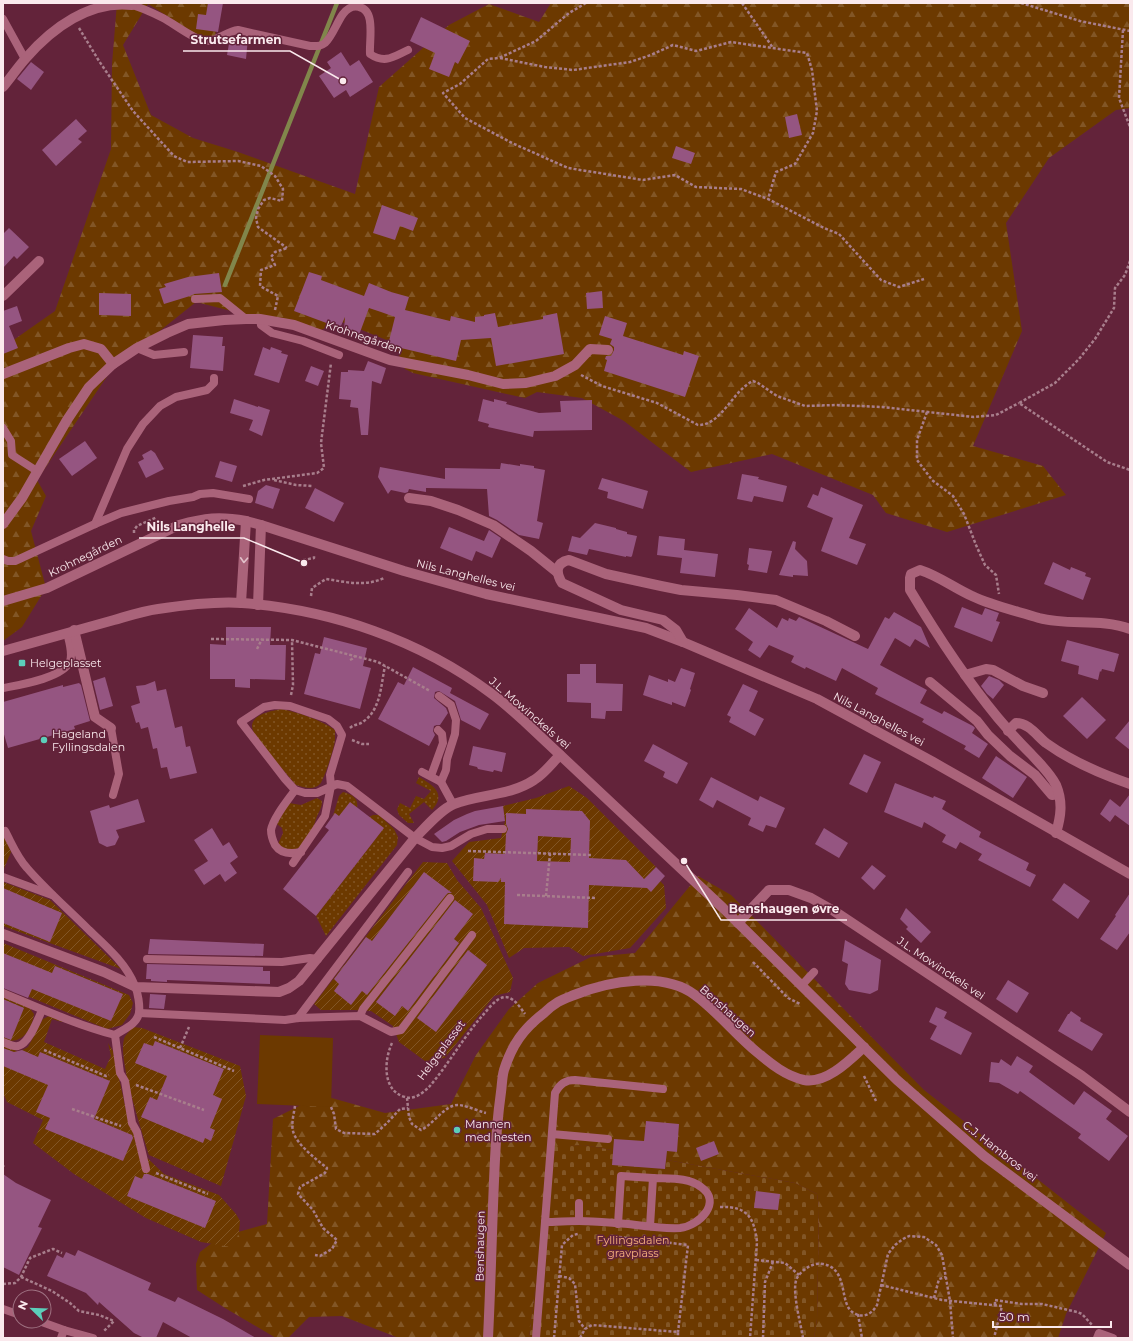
<svg xmlns="http://www.w3.org/2000/svg" width="1133" height="1341" font-family="Montserrat,sans-serif">
<style>
.grass{fill:url(#grass-dots)}
.forest{fill:url(#forest-firs)}
.cemetery{fill:url(#cemetery-stones)}
.garden{fill:url(#garden-furrows)}
.pitch{fill:#6c3900}
.lines{fill:none;stroke-linecap:round;stroke-linejoin:round}
.stream{stroke:#81864b;stroke-width:4.5}
.building{fill:#955581;fill-rule:evenodd}
.path{stroke:#a87e8c;stroke-width:2.5;stroke-dasharray:3 2;stroke-linecap:butt}
.lane{stroke:#aa637a;stroke-width:8}
.street{stroke:#aa637a;stroke-width:10}
.secondary{stroke:#aa637a;stroke-width:10}
.oneway{stroke:#e2c1ca}
.poi-dot{fill:#5cceba;stroke:#63233a;stroke-width:1.5}
.labels{text-anchor:middle;stroke-width:3;stroke-linejoin:round;paint-order:stroke}
.street-label{font-size:11px;fill:#fae9ed;stroke:#63233a}
.poi-label{font-size:11px;fill:#fae9ed;stroke:#63233a;text-anchor:start}
.park-label{font-size:11px;fill:#f7b37c;stroke:#63233a}
.leader{fill:none;stroke:#fae9ed;stroke-width:1.5}
.callout-dot{fill:#fae9ed;stroke:#63233a;stroke-width:1.5}
.callout-label{font-size:12px;text-anchor:middle;font-weight:bold;fill:#fae9ed;stroke:#63233a;stroke-width:3;stroke-linejoin:round;paint-order:stroke}
</style>
<defs>
<pattern id="grass-dots" width="8" height="8" patternUnits="userSpaceOnUse"><rect width="8" height="8" fill="#6c3900"/><path d="M2 2h.1M6 6h.1" fill="none" stroke="#825626" stroke-width="1.8" stroke-linecap="round"/></pattern>
<pattern id="forest-firs" width="22" height="20" patternUnits="userSpaceOnUse"><rect width="22" height="20" fill="#6c3900"/><path d="M5 1l3.5 6h-7zM16 11l3.5 6h-7z" fill="#825626"/></pattern>
<pattern id="cemetery-stones" width="16" height="16" patternUnits="userSpaceOnUse"><rect width="16" height="16" fill="#6c3900"/><path d="M2 7V4a2 2 0 0 1 4 0v3zM10 15v-3a2 2 0 0 1 4 0v3z" fill="#825626"/></pattern>
<pattern id="garden-furrows" width="10" height="10" patternUnits="userSpaceOnUse"><rect width="10" height="10" fill="#6c3900"/><path d="M-1 1l2-2M0 10L10 0M9 11l2-2" fill="none" stroke="#825626"/></pattern>
</defs>
<rect width="100%" height="100%" fill="#63233a"/>
<g class="grass">
<path d="M281,709C300,713 319,719 335,730C335,733 335,736 335,739C335,746 324,780 320,784C314,791 303,787 296,785L256,738C255,734 252,730 252,726C252,714 272,711 281,709Z"/>
<path d="M419,777C433,785 447,794 432,810L424,802L409,814L414,823H408L399,815L397,809L400,803L410,808L416,796L424,799L431,791L416,783Z"/>
<path d="M343,792C351,794 359,798 357,808L339,816H333L339,796Z"/>
<path d="M317,798L322,801C322,808 318,813 316,819C311,836 298,862 278,844L283,833L282,828L277,824L289,803L301,805Z"/>
<path d="M373,815H379L394,829L398,837L397,845L326,936L316,916L383,829L369,817Z"/>
</g>
<g class="forest">
<path d="M117,3H222L213,45L148,4L123,45L151,115L193,138L238,152L355,194L379,87L449,25L489,4L539,22L551,3H1130V108L1116,110L1049,158L1006,223L1022,331L973,446L1043,466L1066,495L947,532L886,513L873,495L772,454L691,472L624,421L582,398L537,392L525,398L413,373L405,369L394,343L342,322L315,332L196,302L112,369L37,480L46,496L31,531L46,588L22,627L3,641V344L15,339L55,311L111,149L112,64Z"/>
<path d="M698,876L731,895L924,1090L1106,1233L1066,1314L1058,1338H814L817,1319L819,1207L817,1194L795,1183L584,1145L553,1147L529,1338H399L342,1316L309,1317L288,1338H276L225,1308L197,1290L196,1264L200,1252L220,1237L267,1224L273,1119L321,1095L385,1113L451,1104L476,1055L509,1009L538,983L591,957L635,953Z"/>
</g>
<path class="cemetery" d="M584,1145L795,1183L817,1194L819,1207L817,1319L814,1338H529L553,1146Z"/>
<g class="garden">
<path d="M569,786L587,798L656,867L651,872L664,885L666,908L630,948L583,956L569,947L524,948L509,958L487,905L452,861L469,842L501,838L505,821L503,806L536,798Z"/>
<path d="M3,833L11,852L3,871Z"/>
<path d="M423,862L447,863L457,880L481,908L513,978L510,992L494,996L445,1058L425,1061L399,1042L393,1026L371,1011L354,1010H321L314,1004Z"/>
<path d="M3,882L50,900L121,969L3,926Z"/>
<path d="M3,943L129,995L133,1003L130,1014L122,1025L107,1029L3,986Z"/>
<path d="M3,995L28,1006L34,1014C32,1030 21,1046 3,1039Z"/>
<path d="M49,1016L64,1019L62,1022L52,1019L44,1042L105,1069L111,1056L108,1043L113,1051L126,1110L139,1150L164,1174L219,1195L236,1214L240,1221L239,1232L235,1243L231,1247L201,1242L146,1218L74,1174L33,1143L43,1120L7,1102L3,1093V1045L19,1052L28,1047L43,1019Z"/>
<path d="M133,1027L142,1028L240,1066L246,1096L221,1186L149,1155C142,1130 118,1061 124,1039C125,1035 131,1030 133,1027Z"/>
</g>
<path class="pitch" d="M260,1035L333,1038L331,1107L257,1104Z"/>
<g class="lines">
<path class="stream" d="M225,285L337,3"/>
</g>
<g class="building">
<path d="M208,3H223L218,32L196,29L198,14L206,15Z"/>
<path d="M421,17L470,41L458,64L455,62L449,77L429,69L435,53L410,41Z"/>
<path d="M238,36L248,38L246,59L227,55L230,38Z"/>
<path d="M341,52L350,66L359,60L373,82L350,97L346,90L334,98L319,76L331,68L327,62Z"/>
<path d="M31,62L44,72L31,90L17,79Z"/>
<path d="M797,114L802,135L789,138L785,117Z"/>
<path d="M76,119L87,131L78,139L82,142L56,166L42,150Z"/>
<path d="M676,146L695,153L691,164L672,158Z"/>
<path d="M382,205L418,218L413,231L400,226L395,240L373,233Z"/>
<path d="M9,228L29,247L17,259L14,256L3,268V234Z"/>
<path d="M309,272L322,276L321,280L364,296L369,283L391,292L409,297L405,310L450,321L451,316L475,322V317L484,316V315L495,313L498,327L543,319V316L557,313L564,354L496,366L491,338L461,340L456,361L388,345L395,317L381,312L369,308L359,335L344,329L345,317L340,328L294,311Z"/>
<path d="M219,273L222,292L194,294L190,296L164,304L159,289L166,287L164,284L188,277Z"/>
<path d="M602,291L603,308L587,309L586,293Z"/>
<path d="M99,293L131,294V316L99,315Z"/>
<path d="M17,306L22,321L9,326L18,348L3,354V311Z"/>
<path d="M605,316L627,323L623,336L683,355L684,351L699,356L685,397L604,371L607,360L605,359L606,356H611L614,350V347L610,344L612,339L599,335Z"/>
<path d="M193,335L223,337L222,346H225L223,371L190,368Z"/>
<path d="M263,347L270,350L271,347L282,351L281,353L288,355L279,383L254,375Z"/>
<path d="M368,361L386,368L381,384L372,381L368,435H361L358,408L350,407L351,400L339,399L341,372H348V370L364,371Z"/>
<path d="M311,366L324,371L318,386L305,381Z"/>
<path d="M234,399L258,407V406L270,410L262,436L249,430L253,420L230,413Z"/>
<path d="M483,399L494,402V399L507,402L506,404L539,413L561,412L560,401L592,400V430L534,431L533,437L488,427L489,424L478,421Z"/>
<path d="M85,441L97,458L72,476L59,459Z"/>
<path d="M151,450L155,453L164,469L146,478L138,462L144,459L142,455Z"/>
<path d="M220,461L237,466L232,482L215,477Z"/>
<path d="M501,463L520,466V464L534,466V468L545,470L537,521L543,523L539,539L519,535L497,520L489,516L487,489L426,488V492L409,489L408,492L405,493L391,490L388,494L378,477L380,467L445,479V468L500,469Z"/>
<path d="M742,474L759,477L758,479L787,486L783,502L754,496L752,502L737,499Z"/>
<path d="M602,478L648,491L643,509L607,498L608,492L598,489Z"/>
<path d="M266,485L280,489L273,509L255,503L258,491Z"/>
<path d="M821,487L863,505L849,538L866,544L857,565L821,551L833,518L807,507L813,494L818,496Z"/>
<path d="M315,488L344,503L334,522L305,508Z"/>
<path d="M595,523L616,528V529L627,532V534L637,536L632,556L631,557L626,556V557L589,549L587,555L568,551L572,536L580,538Z"/>
<path d="M449,527L484,541L489,530L501,538L492,558L476,551L472,561L440,548Z"/>
<path d="M659,536L685,539L684,550L718,554L715,577L680,573L682,558L657,555Z"/>
<path d="M793,541L796,542L795,549L807,561L808,576L793,575V577L779,575Z"/>
<path d="M749,548L772,551L767,573L748,570L749,565L747,564Z"/>
<path d="M1053,562L1070,570L1071,567L1086,573L1085,576L1091,578L1083,600L1044,584Z"/>
<path d="M962,607L982,615L985,608L999,613L996,621L1000,622L992,642L954,627Z"/>
<path d="M749,608L777,628L782,618L788,621L789,618L796,621L799,617L868,649L885,617L889,619L894,612L921,627L930,648L915,639L910,647L895,638L880,665L927,690L920,703L942,714L944,711L973,726L975,728L972,733L988,744L979,758L964,749L966,746L922,722L924,719L875,694L878,688L842,668L836,681L806,667L805,669L791,662L794,656L769,645L760,658L748,650L753,642L735,629Z"/>
<path d="M226,627H271L270,645H286L285,680L250,679V688L235,687V679H210V644L226,645Z"/>
<path d="M324,637L367,648L363,666L371,668L360,709L304,694L315,653L320,654Z"/>
<path d="M1067,640L1119,654L1114,672L1102,669L1101,672L1100,671L1098,680L1078,674L1079,666L1061,661Z"/>
<path d="M580,664H596V683L623,684L622,711H606L605,719L591,718V703L567,702V674H580Z"/>
<path d="M413,667L452,688L450,693L489,714L480,730L461,720L455,701L439,691L435,692L434,698L446,708L448,713L440,725H437L434,726L433,731L435,735L429,746L378,719L398,682L404,685Z"/>
<path d="M681,668L695,673L690,689L691,690L685,707L672,702V705L643,695L649,675L668,682V679L675,682Z"/>
<path d="M989,676L999,680L1004,685L993,699L987,694L981,686Z"/>
<path d="M105,677L113,706L100,710L93,681Z"/>
<path d="M155,681L157,691L166,689L175,728L182,726L186,747L190,746L197,773L170,779L167,767L161,768L157,748L153,749L148,727L141,729L139,722L136,723L131,706L140,703L136,686L145,685Z"/>
<path d="M79,683L81,685L90,721L74,726L75,729L8,748L3,731V702L63,685V687Z"/>
<path d="M743,684L758,691L749,711L764,719L755,736L729,722L731,717L727,715Z"/>
<path d="M1082,697L1106,720L1087,739L1063,716Z"/>
<path d="M1130,720V750L1115,738Z"/>
<path d="M653,744L688,763L677,784L663,777L665,772L644,761Z"/>
<path d="M473,746L506,753L502,772L494,770L493,772L478,769L477,767L469,765Z"/>
<path d="M864,754L881,762L867,793L849,784Z"/>
<path d="M996,756L1027,777L1013,798L982,778Z"/>
<path d="M711,777L758,801L760,796L785,808L776,828L766,825L763,832L748,825L751,818L717,800L713,808L699,800Z"/>
<path d="M895,783L933,798L934,796L946,801L942,809L981,832L979,837L1029,863L1026,870L1036,875L1030,887L978,860L982,854L960,842L956,849L942,842L946,835L924,822L922,828L884,812Z"/>
<path d="M1130,794V826L1115,815L1110,822L1100,814L1110,799L1120,807Z"/>
<path d="M138,799L145,822L116,830L119,837L115,845L107,847L99,843L90,811L109,805L110,808Z"/>
<path d="M350,802L384,828L316,916L283,889L329,830L325,827L335,813L339,816Z"/>
<path d="M503,806L505,821L479,825L460,832L446,841L442,842L434,834L454,820L467,814L475,811Z"/>
<path d="M526,809L582,811L590,821L589,858L626,860L644,879L656,867L665,876L651,892L647,888L589,885L588,928L504,924L505,882H501V878L498,882L473,881L474,858L484,859L485,853L505,854L506,834L508,829L506,824V813L526,814ZM538,836L571,838L570,862L537,861Z"/>
<path d="M212,828L223,846L229,842L238,857L230,863L237,873L225,882L220,874L204,885L194,870L208,861L194,840Z"/>
<path d="M824,828L848,843L839,858L815,844Z"/>
<path d="M872,865L886,876L874,890L861,878Z"/>
<path d="M424,872L452,893H448L446,895L367,995L362,991L351,1005L334,991L339,984L334,979L366,937L372,941Z"/>
<path d="M1064,883L1090,901L1078,919L1052,900Z"/>
<path d="M3,888L62,913L50,942L3,923Z"/>
<path d="M1130,893V932L1117,950L1100,939L1116,916L1115,915Z"/>
<path d="M455,900L473,914L454,939L459,943L408,1011L402,1006L395,1016L376,1002Z"/>
<path d="M906,908L931,932L921,943L906,929L908,927L900,919Z"/>
<path d="M150,939L264,944L263,956L148,954Z"/>
<path d="M845,940L881,960L878,990L870,994L849,990L845,984L848,964L842,961Z"/>
<path d="M468,950L487,965L436,1032L417,1018Z"/>
<path d="M3,953L52,973L55,966L123,994L111,1021L32,989L28,998L3,988Z"/>
<path d="M147,964L263,967V971H270V984L167,980V982L151,981V979H146Z"/>
<path d="M1008,980L1029,993L1017,1013L996,999Z"/>
<path d="M150,994L166,995L164,1009L149,1008Z"/>
<path d="M3,999L24,1008L11,1040L3,1037Z"/>
<path d="M936,1007L947,1012L944,1018L972,1033L961,1055L930,1039L937,1026L929,1022Z"/>
<path d="M1071,1011L1081,1018L1080,1021L1103,1034L1092,1051L1058,1031L1068,1014H1069Z"/>
<path d="M155,1041L224,1069L213,1095L222,1099L210,1128L215,1130L211,1141L205,1138L203,1143L141,1117L150,1097L157,1100L167,1076L135,1063L144,1043L153,1046Z"/>
<path d="M3,1048L14,1052L22,1050L38,1057L40,1052L110,1081L94,1119L132,1135L133,1138L123,1161L45,1129L50,1118L36,1112L48,1085L3,1066Z"/>
<path d="M1017,1056L1033,1066L1029,1072L1074,1105L1084,1091L1112,1111L1106,1119L1128,1136L1109,1161L1078,1138L1081,1134L1020,1091L1018,1094L999,1083L989,1082L991,1062L999,1063L1001,1059L1011,1066Z"/>
<path d="M646,1121L679,1124L677,1152L667,1151L665,1169L612,1165L614,1139L644,1141Z"/>
<path d="M714,1141L719,1154L701,1161L696,1148Z"/>
<path d="M3,1174L16,1183L51,1200L38,1227L42,1228L19,1275L3,1267Z"/>
<path d="M144,1174H148L216,1201L205,1228L127,1196L135,1176L142,1179Z"/>
<path d="M756,1191L780,1194L778,1210L754,1208Z"/>
<path d="M78,1250L151,1283L148,1290L175,1302L178,1297L223,1319L256,1338H192L163,1322L156,1338H144L134,1333L99,1302L98,1305L86,1293L47,1276L57,1255L63,1258L66,1252L75,1256Z"/>
</g>
<g class="lines">
<g class="path">
<path d="M586,3L569,13L536,41L499,58L488,59L460,84L443,93L465,118L512,143L568,168L643,180L675,175L696,187L741,189L768,199L824,228L839,234L881,280L899,287L924,279"/>
<path d="M742,3L773,48"/>
<path d="M1021,3L1080,21L1130,31"/>
<path d="M79,28L99,61L133,111L174,156L187,162L238,161L261,166L275,176L283,189L282,201L270,198L264,200L258,209L256,218L258,227L287,248"/>
<path d="M1123,30L1119,98L1130,127"/>
<path d="M500,58L545,67L573,70L630,62L651,55L673,45L696,51L731,42L807,53L812,70L817,111L813,133L795,164L776,172L768,199"/>
<path d="M1130,261L1125,275L1115,288L1114,308L1095,339L1079,359L1055,383L1019,403L1107,462L1130,470"/>
<path d="M275,310L278,296L260,286L261,270L275,265L271,257L275,252L287,248"/>
<path d="M581,375L602,386L657,403L698,425C721,426 733,390 753,381L758,383L777,396L805,406L836,405L882,407L974,417L996,415L1019,403"/>
<path d="M927,412L917,440V460L932,480L953,496L964,514L976,545L985,565L996,575L999,594"/>
<path d="M274,480L296,485L313,486"/>
<path d="M243,486L264,480L317,473L324,468L321,443L331,363"/>
<path d="M134,533V530L137,526L157,517"/>
<path d="M303,560L314,558V555"/>
<path d="M311,596L312,588L326,579C346,582 365,587 384,578"/>
<path d="M211,639L292,640L378,662L430,691"/>
<path d="M257,649L262,639"/>
<path d="M350,660L352,659L355,656"/>
<path d="M291,695L293,685L292,640"/>
<path d="M350,728C354,724 360,725 364,721C381,709 381,684 385,666"/>
<path d="M352,740L362,744H369"/>
<path d="M468,851L591,855"/>
<path d="M517,895L596,898"/>
<path d="M546,896L550,854"/>
<path d="M753,962L788,998L800,1004"/>
<path d="M154,1037L234,1071"/>
<path d="M392,1043C384,1060 382,1091 405,1097C414,1100 423,1093 429,1087C448,1065 463,1038 482,1016C487,1011 492,1003 499,999C511,992 519,1006 525,1014"/>
<path d="M180,1048L189,1027"/>
<path d="M44,1050L106,1076L109,1075"/>
<path d="M864,1076L876,1101"/>
<path d="M136,1085L204,1110"/>
<path d="M407,1098L409,1117L412,1124L421,1130C434,1124 445,1104 459,1105C468,1106 478,1111 486,1113"/>
<path d="M295,1106C294,1113 291,1124 293,1131C296,1144 317,1160 327,1168L325,1173L300,1187L298,1194L313,1210L323,1228L337,1240L332,1249L320,1256L315,1255"/>
<path d="M331,1107L334,1114L336,1129L344,1133L375,1134L387,1123L400,1109L408,1108"/>
<path d="M72,1109L121,1126"/>
<path d="M3,1166L4,1167"/>
<path d="M156,1173L208,1194"/>
<path d="M720,1207C748,1206 754,1218 757,1242L750,1338"/>
<path d="M619,1237L688,1245L678,1332"/>
<path d="M756,1260L785,1263L799,1275"/>
<path d="M559,1276L569,1278L575,1284L579,1321L585,1329"/>
<path d="M21,1277L52,1291L70,1303L79,1311L99,1315L114,1321L103,1332"/>
<path d="M3,1284L15,1283L21,1277L30,1258L53,1249L62,1253"/>
<path d="M881,1285L942,1300L1002,1306L994,1338"/>
<path d="M934,1298L939,1279L946,1277"/>
<path d="M995,1305V1300L1022,1304H1042L1077,1312L1082,1314L1092,1325"/>
<path d="M858,1314L862,1338"/>
<path d="M554,1338L562,1245L573,1235L578,1234"/>
<path d="M580,1338L585,1329L592,1325L678,1332V1338"/>
<path d="M763,1338L765,1282L773,1262"/>
<path d="M803,1338C801,1325 791,1289 797,1278C799,1274 803,1271 805,1269C811,1265 816,1263 823,1264C850,1269 838,1305 854,1313C863,1319 872,1314 877,1305L888,1254L895,1245L903,1239L909,1236L924,1237L936,1245L942,1255L950,1301L953,1338"/>
</g>
<g class="lane">
<path d="M133,3L132,5C143,8 153,13 163,18C173,23 196,41 206,41C218,41 227,31 238,30L310,46C316,46 320,47 325,43C332,37 337,22 343,14C347,9 352,5 359,7C376,10 369,40 370,54C385,64 393,57 408,50"/>
<path d="M3,19L25,59"/>
<path d="M195,299L220,298L246,319"/>
<path d="M260,319L261,325L272,333L303,341L339,355"/>
<path d="M137,348L154,355L184,352"/>
<path d="M3,428L11,441L12,455L37,471"/>
<path d="M95,524L127,449L143,424L160,406L176,397L207,390L214,383V378"/>
<path d="M3,559L8,561H15L95,524L121,513L169,501L193,497L200,494L213,493L249,499"/>
<path d="M3,688C19,685 64,678 70,661C73,653 69,641 67,633"/>
<path d="M439,696L451,705L456,720L455,734L447,759L446,770L441,782"/>
<path d="M111,728L119,774L113,795"/>
<path d="M422,772L441,782L453,804"/>
<path d="M431,776L443,743L442,734L438,730"/>
<path d="M295,790C288,800 273,818 271,830C271,835 273,841 275,845C281,854 292,854 301,852"/>
<path d="M293,863L325,816L331,786L330,775L342,735L337,726L328,719L290,706L275,705L264,707L241,722L285,779L295,790L305,793H317L337,784L347,786L415,838L432,847L442,848L451,846L471,834L487,829H503"/>
<path d="M3,877L52,895"/>
<path d="M147,959L282,962L310,958L318,959"/>
<path d="M802,985L814,972"/>
<path d="M3,993C39,1008 77,1025 115,1035C124,1029 137,1024 139,1013C140,1005 138,993 135,986C126,963 106,946 89,930C68,909 46,890 27,868C17,857 12,844 5,831"/>
<path d="M139,1013L285,1020L298,1018L360,1016L391,1032L401,1030L472,935"/>
<path d="M360,1016L363,1009L450,898"/>
<path d="M298,1018L408,872"/>
<path d="M115,1035L120,1073L125,1081L132,1123L137,1132L146,1169"/>
<path d="M3,1042C8,1044 13,1047 18,1046C29,1044 38,1019 42,1010"/>
<path d="M552,1134L608,1139"/>
<path d="M579,1221V1203"/>
<path d="M545,1222C556,1222 568,1221 579,1221C595,1221 612,1223 628,1224C644,1226 664,1229 680,1228C699,1226 723,1202 701,1187C688,1177 669,1179 653,1178L650,1226"/>
<path d="M618,1224L621,1176L653,1178"/>
<path d="M3,1309L20,1315"/>
<path d="M39,1321L64,1330L61,1338"/>
<path d="M64,1330L93,1338"/>
<path d="M536,1338L555,1093C560,1084 565,1080 575,1080L663,1089"/>
<path d="M1097,1338L1099,1333L1113,1338"/>
</g>
<g class="street">
<path d="M3,87C11,77 18,67 26,58C52,28 90,0 132,5"/>
<path d="M3,296L39,261"/>
<path d="M3,374L69,348L84,344L101,349L113,364"/>
<path d="M409,498L431,501L458,510L493,525L531,551L557,572"/>
<path d="M246,521L261,525L404,571L486,594L646,628L683,642L817,699L933,762L1130,874"/>
<path d="M3,524L22,498L67,420L89,387L113,364L137,348L167,333L188,324L224,320L246,319H260L294,325L390,360L468,375L503,384L526,383L555,376L575,365L590,349L608,350"/>
<path d="M74,630L95,717L111,728"/>
<path d="M683,642L676,630L663,620L621,610L562,583C556,573 555,563 569,560L606,574L661,586L681,590L737,595L776,600L826,621L855,636"/>
<path d="M965,675L986,669L993,670L1023,686L1043,693"/>
<path d="M930,682L977,721L988,735L1010,756L1035,775L1052,795L1058,794"/>
<path d="M1008,731L1016,723C1029,723 1037,736 1046,743C1071,761 1101,774 1130,784"/>
<path d="M1056,833C1061,816 1063,802 1056,785C1050,773 1040,764 1031,754C1020,743 1009,731 998,718C965,678 937,635 910,590V578L911,574L920,570C939,576 954,588 972,596C993,606 1017,611 1039,618C1069,626 1100,618 1130,629"/>
<path d="M738,923L769,890H789L811,898L834,911L1082,1076L1130,1112"/>
<path d="M3,934L104,972L136,987L279,992L289,988L299,981L415,838C425,828 441,809 454,804C480,794 510,796 534,780C544,774 552,763 560,755"/>
</g>
<g class="secondary">
<path d="M3,601L47,588L179,525C205,518 219,516 246,521L241,603"/>
<path d="M258,605L261,525"/>
<path d="M3,651C40,641 77,630 114,620C128,616 143,611 158,609C185,605 215,601 242,603C332,610 420,640 492,694C503,702 514,712 524,721L723,908L897,1080L984,1156L1130,1265"/>
<path d="M488,1338C491,1278 492,1219 495,1159C496,1137 498,1114 501,1092C502,1085 502,1077 504,1070C512,1045 523,1029 544,1013C548,1009 553,1005 558,1002C563,999 569,997 574,995C609,981 663,971 695,995C718,1012 736,1035 758,1053C771,1064 786,1076 804,1080C826,1084 849,1061 864,1047"/>
</g>
</g>
<defs><path id="oneway-chevron" d="M-2-3.5L2.5 0L-2 3.5" fill="none" stroke-width="1.6" stroke-linecap="round" stroke-linejoin="round"/></defs>
<use class="oneway" href="#oneway-chevron" transform="translate(244 560) rotate(93)"/>
<g class="poi-dot">
<rect x="18" y="659" width="8" height="8" rx="2"/>
<circle cx="44" cy="740" r="4"/>
<circle cx="457" cy="1130" r="4"/>
</g>
<g class="labels">
<g class="street-label">
<text transform="translate(364 337) rotate(19)" y="4">Krohnegården</text>
<text transform="translate(85 556) rotate(-26)" y="4">Krohnegården</text>
<text transform="translate(466 575) rotate(14)" y="4">Nils Langhelles vei</text>
<text transform="translate(530 713) rotate(41)" y="4">J.L. Mowinckels vei</text>
<text transform="translate(879 719) rotate(28)" y="4">Nils Langhelles vei</text>
<text transform="translate(941 968) rotate(34)" y="4">J.L. Mowinckels vei</text>
<text transform="translate(728 1011) rotate(42)" y="4">Benshaugen</text>
<text transform="translate(441 1050) rotate(-53)" y="4">Helgeplasset</text>
<text transform="translate(1000 1151) rotate(38)" y="4">C.J. Hambros vei</text>
<text transform="translate(480 1246) rotate(-89)" y="4">Benshaugen</text>
</g>
<g class="poi-label">
<text x="30" y="667">Helgeplasset</text>
<text x="52" y="738">Hageland<tspan x="52" dy="13">Fyllingsdalen</tspan></text>
<text x="465" y="1128">Mannen<tspan x="465" dy="13">med hesten</tspan></text>
</g>
<g class="park-label">
<text x="633" y="1244">Fyllingsdalen<tspan x="633" dy="13">gravplass</tspan></text>
</g>
</g>
<path class="leader" d="M343 81L290 51H183M304 563L244 538H139M684 861L721 920H847"/>
<g class="callout-dot">
<circle cx="343" cy="81" r="4"/>
<circle cx="304" cy="563" r="4"/>
<circle cx="684" cy="861" r="4"/>
</g>
<g class="callout-label">
<text x="236" y="44">Strutsefarmen</text>
<text x="191" y="531">Nils Langhelle</text>
<text x="784" y="913">Benshaugen øvre</text>
</g>
<rect width="1133" height="1341" fill="none" stroke="#fae9ed" stroke-width="8"/>
<g transform="translate(32 1309) rotate(293)"><circle r="19" fill="#63233a" stroke="#9f7282"/>
<path d="M0-3L7 15L0 10L-7 15Z" fill="#5cceba"/>
<text y="-6" font-size="11" font-weight="bold" text-anchor="middle" fill="#fae9ed">N</text>
</g>
<path d="M993 1321v6h118v-6" fill="none" stroke="#fae9ed" stroke-width="2"/>
<text x="999" y="1321" font-size="12" fill="#fae9ed" stroke="#63233a" stroke-width="3" paint-order="stroke">50 m</text>
</svg>
